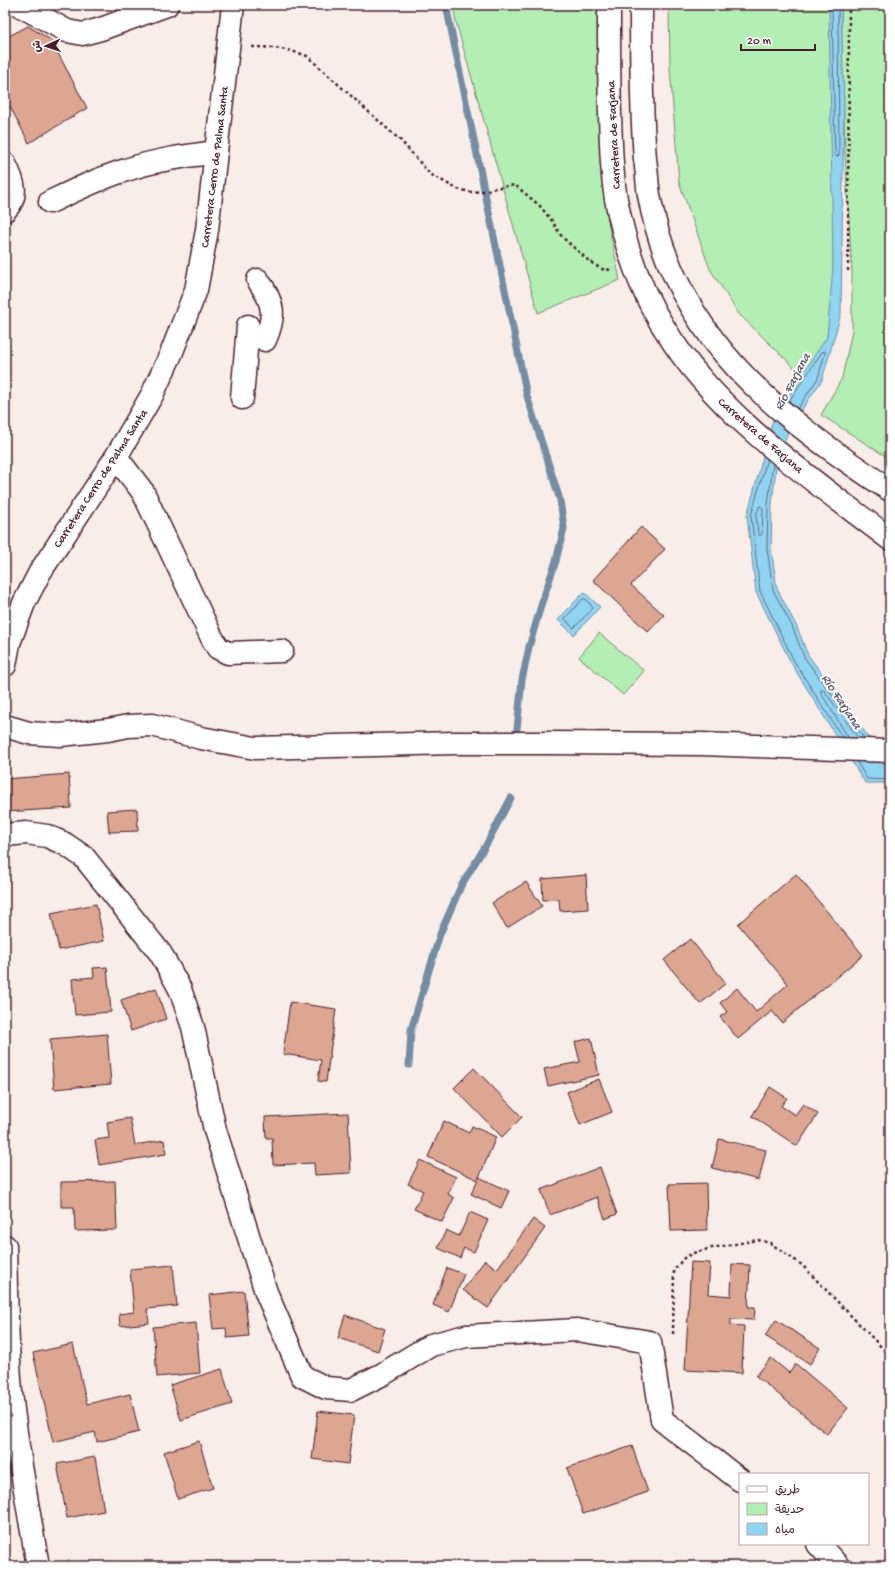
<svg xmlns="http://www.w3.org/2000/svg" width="895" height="1571" font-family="'Gochi Hand','Playpen Sans Arabic',sans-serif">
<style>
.green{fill:#b3efb4;stroke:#7e8770}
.water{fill:#90d4f1;stroke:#748ca2}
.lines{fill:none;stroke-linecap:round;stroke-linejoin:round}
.shore{stroke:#66677a;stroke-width:1}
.stream{stroke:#748ca2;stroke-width:7}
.building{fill:#dca693;stroke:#4a1f2b}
.minor-casing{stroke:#4a1f2b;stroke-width:25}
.major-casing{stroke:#4a1f2b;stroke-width:25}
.path{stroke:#4a1f2b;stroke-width:2.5;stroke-dasharray:3 3;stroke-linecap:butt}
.minor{stroke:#fff;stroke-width:22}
.major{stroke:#fff;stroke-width:22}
.labels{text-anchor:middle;stroke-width:4;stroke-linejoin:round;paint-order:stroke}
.street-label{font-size:12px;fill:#4a1f2b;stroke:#fff}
.water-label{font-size:13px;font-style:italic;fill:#5f5566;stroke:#fff}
</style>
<rect width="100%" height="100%" fill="#f8ede9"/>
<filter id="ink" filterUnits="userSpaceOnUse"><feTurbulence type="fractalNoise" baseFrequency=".025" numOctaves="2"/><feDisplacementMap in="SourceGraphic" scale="8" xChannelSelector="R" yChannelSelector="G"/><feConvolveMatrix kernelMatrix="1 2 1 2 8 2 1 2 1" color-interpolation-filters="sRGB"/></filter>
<g filter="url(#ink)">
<g class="green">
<path d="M453,5H597L602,171L609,227L620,280L538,313L456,22Z"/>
<path d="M669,5H829L834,147L833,295L827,337L807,380L738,313L710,269L679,182L670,69Z"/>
<path d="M841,5H890V459L821,415L842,378L852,331V273L845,153Z"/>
<path d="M599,633L644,671L623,695L579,657Z"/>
</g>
<g class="water">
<path d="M829,5H841L844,107L841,314L822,380L789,428L776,467L772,505L771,548L777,589L796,625L808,655L835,691L890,767V783H865L791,663L756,592L747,516L774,416L827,337L833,266Z"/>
<path d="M584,592L600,607L574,635L558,620Z"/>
</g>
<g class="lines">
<g class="shore">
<path d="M832,5L835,155L837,157L839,155L838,5"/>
<path d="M789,401L822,352L825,351V353L818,378L798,408"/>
<path d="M767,459L751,516L760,591L794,661L842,737"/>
<path d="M773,464L768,505L767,548L773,590L792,626L804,657L864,738"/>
<path d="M760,506L763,508L762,534L760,536L758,534L756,516Z"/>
<path d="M583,599H586L593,608L575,627L573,628L565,619Z"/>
<path d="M848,737L821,693V690H824L828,696L858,738"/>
<path d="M857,762L867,779L890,780"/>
</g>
<g class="stream">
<path d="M446,5L527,396L560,500L564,528L556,561L542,602L529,647L522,680L517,729"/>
<path d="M409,1065L411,1030L440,934L461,886L486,845L511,798"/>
</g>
</g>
<g class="building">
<path d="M28,26L51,40L87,108L29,143L5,97V38Z"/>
<path d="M641,527L665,549L631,585L664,615L648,632L593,580Z"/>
<path d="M69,774L71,808L5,812V779Z"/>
<path d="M137,809L138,831L109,832L107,811Z"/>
<path d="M796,874L863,955L782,1023L772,1011L738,1039L720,1017L727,1012L720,1003L737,988L756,1012L788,984L738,924Z"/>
<path d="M586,875L588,909L560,911L559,899L543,900L542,879Z"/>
<path d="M526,882L542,906L507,928L492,903Z"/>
<path d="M96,904L104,941L59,950L51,913Z"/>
<path d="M690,939L726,983L700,1004L664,960Z"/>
<path d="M107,967L111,1012L75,1015L72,979L94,977L93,968Z"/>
<path d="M156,988L166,1019L131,1031L121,1000Z"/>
<path d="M290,1002L336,1009L326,1082L318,1081L321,1060L283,1054Z"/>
<path d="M107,1034L111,1084L54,1089L50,1039Z"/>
<path d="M591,1038L599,1075L548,1086L544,1069L580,1062L575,1042Z"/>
<path d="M474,1068L522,1117L502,1137L454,1088Z"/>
<path d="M599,1079L612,1112L580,1125L567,1092Z"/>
<path d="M770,1087L787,1098L781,1106L795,1115L803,1104L818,1114L797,1146L752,1116Z"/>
<path d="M348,1113L351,1173L315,1175L314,1163L273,1165L272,1138H266L265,1117Z"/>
<path d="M130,1118L135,1145L164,1140L166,1154L99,1165L95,1140L109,1138L107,1122Z"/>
<path d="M444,1121L469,1133L472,1126L496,1137L478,1180L428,1157Z"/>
<path d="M719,1139L766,1150L759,1180L712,1168Z"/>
<path d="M420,1160L456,1177L448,1194L454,1198L442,1222L414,1209L423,1191L408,1184Z"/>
<path d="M600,1167L617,1214L605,1219L597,1197L550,1215L541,1190Z"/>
<path d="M479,1177L509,1191L501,1208L471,1194Z"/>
<path d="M115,1181L117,1230L75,1231L74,1207H61V1182Z"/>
<path d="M706,1183L707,1230L671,1231L669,1184Z"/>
<path d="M470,1212L488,1220L474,1252L464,1248L460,1258L438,1248L446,1230L459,1236Z"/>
<path d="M533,1219L545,1228L488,1308L463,1290L485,1260L497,1269Z"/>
<path d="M691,1262L710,1263L708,1294L731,1296L732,1264L750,1265L748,1307H755L754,1320L731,1319V1325L744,1326L742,1373L685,1370Z"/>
<path d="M173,1265L177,1306L147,1309L149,1323L120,1326L119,1314L134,1312L130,1269Z"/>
<path d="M447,1268L464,1274L449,1312L433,1305Z"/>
<path d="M244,1291L249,1336L227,1338L226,1328L213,1329L209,1295Z"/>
<path d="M345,1315L385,1329L378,1351L338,1338Z"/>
<path d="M776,1320L820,1348L810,1364L765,1336Z"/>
<path d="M196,1323L200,1373L157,1377L153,1327Z"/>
<path d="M73,1344L87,1404L130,1394L139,1432L97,1442L95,1432L53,1442L33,1353Z"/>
<path d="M771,1358L789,1373L796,1364L848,1408L827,1434L756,1376Z"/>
<path d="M222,1369L232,1404L181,1420L170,1385Z"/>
<path d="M318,1411L354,1415L348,1464L312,1459Z"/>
<path d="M199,1441L213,1488L178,1499L164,1452Z"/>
<path d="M632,1446L648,1492L583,1514L567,1468Z"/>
<path d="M95,1457L104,1511L67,1518L57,1464Z"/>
</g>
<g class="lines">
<g class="minor-casing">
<g id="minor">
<path d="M19,5L67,31L83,34L101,29L167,5"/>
<path d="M5,164C13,180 20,196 5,210"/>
<path d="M50,202C75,190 100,178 126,170C155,160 186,156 216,152"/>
<path d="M258,280C274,303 276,315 265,340"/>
<path d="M242,398L248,326"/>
<path d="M116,457L143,492L212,638L218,648L228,653L282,651"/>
<path d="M5,665L9,643L24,603L40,572L116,457L152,395L171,354L196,290L207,230L233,5"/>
<path d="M5,726L29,733L60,735L108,730L128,726L152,725L201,738L255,748L455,743H547L702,744L890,751"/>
<path d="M5,835L26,833L47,836L65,844L84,857L161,954L180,989L193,1027L215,1130L266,1292L302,1376L326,1388L351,1390L383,1374L431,1345L466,1336L577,1330L650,1342L662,1420L740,1480"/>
<path d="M5,1246C6,1295 7,1343 11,1392C17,1450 28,1508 38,1566"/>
<path d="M818,1544L838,1566"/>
</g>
</g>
<g class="major-casing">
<g id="major">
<path d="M609,5C609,42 609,78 610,115C611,143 611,171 616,199C625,246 640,291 666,331C717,415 813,480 890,539"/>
<path d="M641,5C641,56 641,108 645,159C647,171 647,183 649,195C674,336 777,416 890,490"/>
</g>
</g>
<g class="path">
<path d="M252,47C271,47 289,49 307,56L401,141L430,174L457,189L471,192L485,191L495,188L515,185L540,206L552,221L562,237L589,261L601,269L612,270"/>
<path d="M848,271L849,5"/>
<path d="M673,1334L674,1270L684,1258L693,1253L712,1248L758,1240L770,1243L802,1265L890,1356"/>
</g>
<use href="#minor" class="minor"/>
<use href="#major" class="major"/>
</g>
</g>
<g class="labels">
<g class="street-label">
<text transform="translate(613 135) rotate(-93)" y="4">Carretera de Farjana</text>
<text transform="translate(214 167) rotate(-83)" y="4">Carretera Cerro de Palma Santa</text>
<text transform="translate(761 435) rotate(41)" y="4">Carretera de Farjana</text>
<text transform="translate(100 478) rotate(-57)" y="4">Carretera Cerro de Palma Santa</text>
</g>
<g class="water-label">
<text transform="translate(791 381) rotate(-62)" y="5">Río Farjana</text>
<text transform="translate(843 701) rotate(57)" y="5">Río Farjana</text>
</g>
</g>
<rect width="895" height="1571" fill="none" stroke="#fff" stroke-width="20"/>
<rect x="10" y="10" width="875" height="1551" fill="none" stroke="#4a1f2b" stroke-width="1.5" filter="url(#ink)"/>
<rect x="739" y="1473" width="130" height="72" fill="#ffffff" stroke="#b7a5aa"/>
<rect x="747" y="1486" width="20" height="6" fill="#ffffff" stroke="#b7a5aa"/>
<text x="775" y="1493" font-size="12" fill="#4a1f2b">طريق</text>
<rect x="747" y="1503" width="20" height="12" fill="#b3efb4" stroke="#b7a5aa"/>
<text x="775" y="1513" font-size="12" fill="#4a1f2b">حديقة</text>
<rect x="747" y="1523" width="20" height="12" fill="#90d4f1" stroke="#b7a5aa"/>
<text x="775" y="1533" font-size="12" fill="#4a1f2b">مياه</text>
<g transform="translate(46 46) rotate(267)" stroke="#ffffff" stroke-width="3" paint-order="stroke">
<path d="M0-3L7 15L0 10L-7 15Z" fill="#4a1f2b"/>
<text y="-6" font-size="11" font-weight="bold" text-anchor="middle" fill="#4a1f2b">ش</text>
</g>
<path d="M741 44v6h74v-6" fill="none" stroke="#4a1f2b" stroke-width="2"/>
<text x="747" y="44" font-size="12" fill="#4a1f2b" stroke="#ffffff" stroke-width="3" paint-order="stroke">20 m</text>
</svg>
